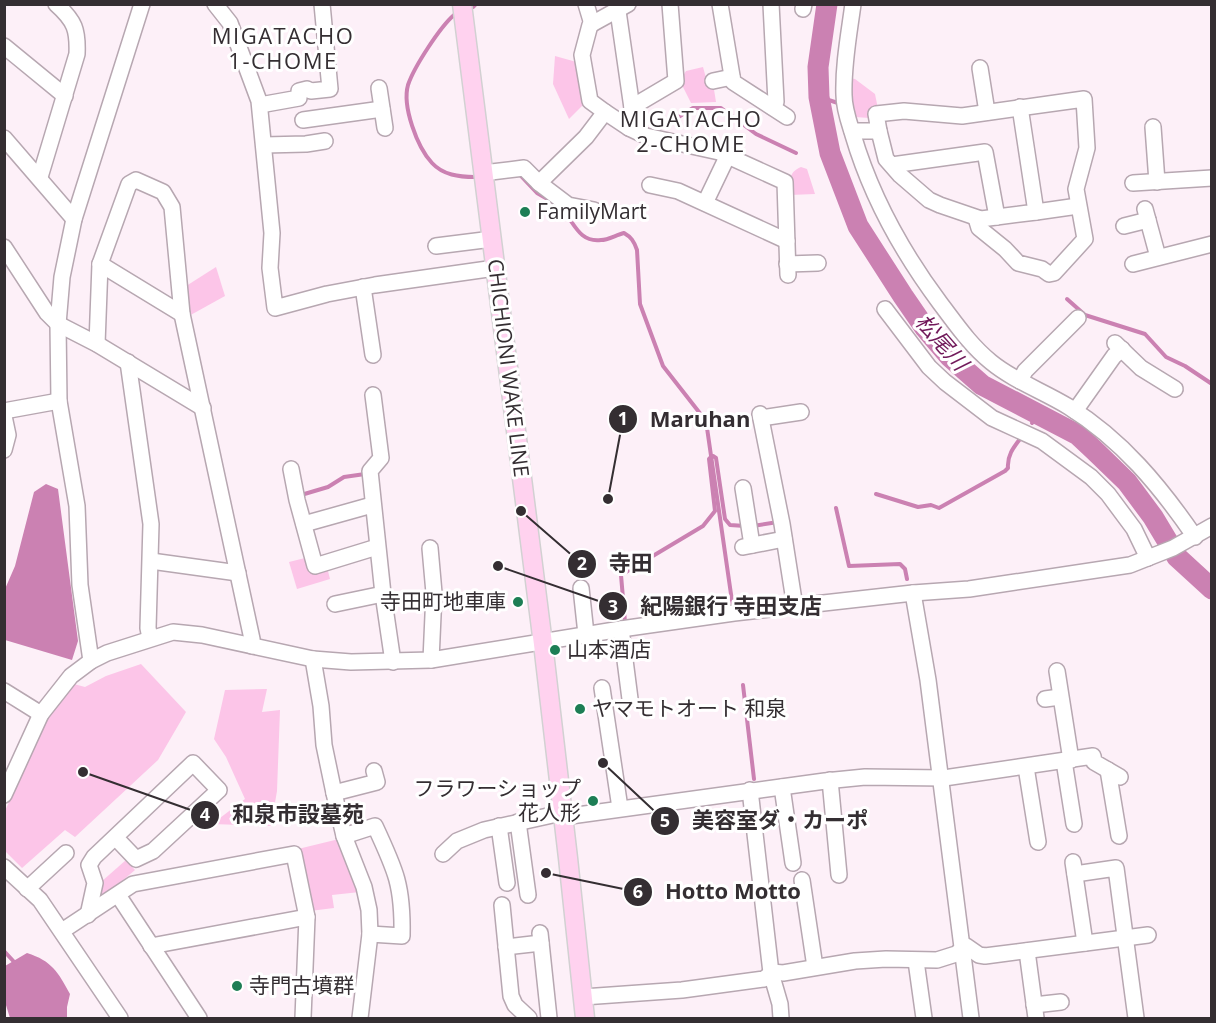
<svg xmlns="http://www.w3.org/2000/svg" width="1216" height="1023" font-family="'Open Sans','Noto Sans JP',sans-serif">
<style>
.green{fill:#fcc5e8}
.water{fill:#cb81b2}
.lines{fill:none;stroke-linecap:round;stroke-linejoin:round}
.stream{stroke:#cb81b2;stroke-width:4}
.river{stroke:#cb81b2;stroke-width:21}
.minor-casing{stroke:#b7a7b1;stroke-width:18}
.major-casing{stroke:#d2d1d2;stroke-width:21}
.minor{stroke:#fff;stroke-width:15}
.major{stroke:#ffd2ef;stroke-width:18}
.poi-dot{fill:#1d7e55;stroke:#fff;stroke-width:2}
.labels{text-anchor:middle;stroke-width:6;stroke-linejoin:round;paint-order:stroke}
.poi-label{font-size:21px;fill:#342e32;stroke:#fff;text-anchor:start}
.street-label{font-size:21px;fill:#342e32;stroke:#fff}
.neighbourhood-label{font-size:22px;letter-spacing:1.5px;fill:#342e32;stroke:#fff}
.water-label{font-size:22px;font-style:italic;fill:#71195a;stroke:#fff}
.leader{fill:none;stroke:#342e32;stroke-width:2}
.callout-dot{fill:#342e32;stroke:#fff;stroke-width:2}
.mark-label{font-size:18px;text-anchor:middle;font-weight:bold;fill:#fff}
.callout-label{font-size:22px;text-anchor:middle;font-weight:bold;fill:#342e32;stroke:#fff;stroke-width:6;stroke-linejoin:round;paint-order:stroke}
</style>
<rect width="100%" height="100%" fill="#fdf0f8"/>
<g class="green">
<path d="M555,56L580,63L586,102L569,119L553,84Z"/>
<path d="M703,67L706,78L712,77L716,102L691,103L680,81L686,71Z"/>
<path d="M849,78L855,79L875,94L878,109H870V118L854,117Z"/>
<path d="M801,167L807,169L815,194L790,195C789,183 788,172 801,167Z"/>
<path d="M216,267L225,296L187,317L183,288Z"/>
<path d="M309,557L327,567L330,579L297,589L289,562Z"/>
<path d="M141,664L186,712L158,760L75,837L65,830L22,868L5,851V811L48,713L74,684L85,687L106,676Z"/>
<path d="M267,689L262,712L280,710L277,791L271,826L212,824L245,799L226,757L214,739L225,690Z"/>
<path d="M339,839L360,892L332,895L334,908L310,911L298,849Z"/>
<path d="M126,860L135,870L103,897L97,900L101,882Z"/>
</g>
<g class="water">
<path d="M46,484L58,489L78,641L72,660L5,640V589L15,566L34,492Z"/>
<path d="M27,953C52,961 58,972 70,994L67,1007V1018H10L5,1002V966Z"/>
</g>
<g class="lines">
<g class="stream">
<path d="M473,7L476,4"/>
<path d="M454,15C440,27 414,67 408,85C402,106 417,147 432,163C443,175 459,177 475,177"/>
<path d="M819,97L838,103"/>
<path d="M654,132L693,108H721L756,134L796,153"/>
<path d="M520,175L537,193L551,201"/>
<path d="M562,209C574,222 579,243 601,240C608,240 616,235 624,233C631,237 634,241 637,250L640,304L663,366L706,421L733,608"/>
<path d="M1067,299L1085,315L1145,334L1166,357L1185,366L1212,384"/>
<path d="M1032,423L1038,415"/>
<path d="M713,456L716,458L725,519L730,525L745,526"/>
<path d="M876,494L918,507L931,505L939,508L1005,471L1008,468C1007,456 1013,448 1020,439"/>
<path d="M301,495L328,487L344,477L365,474"/>
<path d="M836,508L849,566L900,564L905,569L907,579"/>
<path d="M753,526L778,522"/>
<path d="M625,622L621,575L703,526L715,511L709,459L712,456"/>
<path d="M743,685L754,779"/>
<path d="M4,951L16,964"/>
</g>
<path class="river" d="M827,4L818,67L819,97L830,153L858,226L903,296L925,328L949,356L982,385L1078,435L1094,450L1127,482L1153,517L1177,557L1212,589"/>
<g class="minor-casing">
<g id="minor">
<path d="M215,4L230,23L259,101L272,233L270,268L275,308L327,294L375,285L495,268"/>
<path d="M586,4L592,24"/>
<path d="M720,4L733,82L787,117"/>
<path d="M771,4L776,102L772,107"/>
<path d="M853,4C849,34 843,65 844,95C844,109 849,122 853,135C871,196 902,252 940,303C956,324 970,345 991,362C1014,381 1043,391 1069,407C1122,440 1160,486 1195,537"/>
<path d="M803,9L804,4"/>
<path d="M618,11L634,122L629,128"/>
<path d="M4,46L65,96"/>
<path d="M980,68L987,112"/>
<path d="M713,81L732,77"/>
<path d="M379,88L385,128"/>
<path d="M260,105L299,98V91L307,89L311,91L330,89L322,4"/>
<path d="M632,107L676,81L670,4"/>
<path d="M605,112L590,101L582,55L590,25L628,4"/>
<path d="M303,120L382,109"/>
<path d="M1153,127L1157,182"/>
<path d="M852,131H879L876,114L904,111L962,116L1084,99L1087,148L1076,189L1085,239L1054,273L1049,274L1042,269L1018,263L1005,249L979,228L976,218"/>
<path d="M879,131L886,159L900,175L929,200L940,205L981,219L1036,212L1020,107"/>
<path d="M4,138L74,219"/>
<path d="M264,145L306,144L325,141"/>
<path d="M892,165L985,152L997,217"/>
<path d="M483,173L524,168L539,183L586,137L605,112L629,128L646,136L719,152L785,182L788,275"/>
<path d="M40,177L77,54C78,30 75,21 56,4"/>
<path d="M539,183L568,205L594,210"/>
<path d="M1133,183L1212,178"/>
<path d="M650,185L678,191L787,241"/>
<path d="M705,203L728,155"/>
<path d="M1145,209L1158,257"/>
<path d="M1036,212L1078,206"/>
<path d="M1124,226L1148,220"/>
<path d="M436,246L492,239"/>
<path d="M4,247L47,313L58,324L97,344L203,408"/>
<path d="M100,264L182,314"/>
<path d="M787,264L818,263"/>
<path d="M1133,264L1212,244"/>
<path d="M363,287L373,355"/>
<path d="M885,309L929,367L945,382L992,418L1042,441L1091,477L1108,494L1134,529L1148,558"/>
<path d="M1115,343L1141,368L1175,389"/>
<path d="M97,344L100,264L129,184L136,180L163,192L172,207L182,314L252,639V646"/>
<path d="M128,362L151,524L148,628L150,638"/>
<path d="M1020,381L1025,371L1078,318"/>
<path d="M373,395L381,458L370,471L383,594L393,662"/>
<path d="M4,411L59,401"/>
<path d="M1075,411L1114,356L1122,349"/>
<path d="M760,414L782,524L795,607"/>
<path d="M4,416L8,435L4,450"/>
<path d="M761,418L801,412"/>
<path d="M291,469L297,500L315,566L377,547"/>
<path d="M743,488L752,545"/>
<path d="M304,524L372,505"/>
<path d="M743,547L784,539"/>
<path d="M430,548L434,593L431,660"/>
<path d="M151,561L238,573"/>
<path d="M581,588L586,634"/>
<path d="M913,593L928,680L971,1018"/>
<path d="M335,604L383,594"/>
<path d="M621,629L630,699"/>
<path d="M313,659L321,706L324,745L334,793L344,836L364,887L369,910L370,934L360,1018"/>
<path d="M91,661L80,585L77,506L59,401L58,324L62,277L74,219L142,4"/>
<path d="M1057,671L1071,760"/>
<path d="M602,688L620,808"/>
<path d="M4,691L41,714"/>
<path d="M1045,699L1060,697"/>
<path d="M1064,761L1074,824"/>
<path d="M1026,767L1038,842"/>
<path d="M1108,770L1119,836"/>
<path d="M830,780L839,875"/>
<path d="M782,787L793,863"/>
<path d="M750,790L771,973L780,1004L781,1018"/>
<path d="M334,793L377,782L374,771"/>
<path d="M4,795L41,714L71,676L91,661L107,653L173,632L202,635L313,659L351,662L431,660L621,629L734,613L913,593L969,589L1130,565L1173,548L1212,526"/>
<path d="M518,822L528,895"/>
<path d="M499,826L507,883"/>
<path d="M344,836L375,826C396,871 403,886 402,936L370,934"/>
<path d="M443,854L457,841L484,830L557,814L563,817L825,781L865,777L944,778L1093,756L1094,762L1120,777"/>
<path d="M1073,862L1085,943"/>
<path d="M4,867L40,900L120,1018"/>
<path d="M1075,874L1116,868L1136,1018"/>
<path d="M802,880L815,967"/>
<path d="M27,889L66,853"/>
<path d="M118,895L199,1018"/>
<path d="M502,905L511,996L515,1005L529,1018"/>
<path d="M88,915L95,883L89,865L94,857L193,763L219,790L153,851L136,859L115,837"/>
<path d="M62,931L133,884L294,854L307,917L303,1018"/>
<path d="M540,933L549,1018"/>
<path d="M151,946L307,917"/>
<path d="M506,947L541,943"/>
<path d="M1027,951L1036,1018"/>
<path d="M916,961L924,1018"/>
<path d="M583,997L682,990L764,979C770,974 774,971 783,973L855,961L886,959L937,960L956,954L966,946L979,955L985,956L1148,935"/>
<path d="M1034,1005L1061,1002"/>
</g>
</g>
<g class="major-casing">
<path id="major" d="M462,4L544,652L568,858L585,1018"/>
</g>
<use href="#minor" class="minor"/>
<use href="#major" class="major"/>
</g>
<g class="poi-dot">
<circle cx="525" cy="212" r="6"/>
<circle cx="518" cy="602" r="6"/>
<circle cx="555" cy="650" r="6"/>
<circle cx="580" cy="709" r="6"/>
<circle cx="593" cy="801" r="6"/>
<circle cx="237" cy="986" r="6"/>
</g>
<g class="labels">
<g class="poi-label">
<text x="537" y="219">FamilyMart</text>
<text x="506" y="609" text-anchor="end">寺田町地車庫</text>
<text x="567" y="657">山本酒店</text>
<text x="592" y="716">ヤマモトオート 和泉</text>
<text x="581" y="796" text-anchor="end">フラワーショップ<tspan x="581" dy="24">花人形</tspan></text>
<text x="249" y="993">寺門古墳群</text>
</g>
<g class="street-label">
<text transform="translate(508 368) rotate(83)" y="7">CHICHIONI WAKE LINE</text>
</g>
<g class="neighbourhood-label">
<text x="283" y="44">MIGATACHO<tspan x="283" dy="25">1-CHOME</tspan></text>
<text x="691" y="127">MIGATACHO<tspan x="691" dy="25">2-CHOME</tspan></text>
</g>
<g class="water-label">
<text transform="translate(942 342) rotate(49)" y="8">松尾川</text>
</g>
</g>
<path class="leader" d="M608 499L623 419M521 511L582 564M498 566L613 606M83 772L205 815M603 763L665 821M546 873L638 892"/>
<g class="callout-dot">
<circle cx="608" cy="499" r="6"/>
<circle cx="521" cy="511" r="6"/>
<circle cx="498" cy="566" r="6"/>
<circle cx="83" cy="772" r="6"/>
<circle cx="603" cy="763" r="6"/>
<circle cx="546" cy="873" r="6"/>
<circle cx="623" cy="419" r="15"/>
<circle cx="582" cy="564" r="15"/>
<circle cx="613" cy="606" r="15"/>
<circle cx="205" cy="815" r="15"/>
<circle cx="665" cy="821" r="15"/>
<circle cx="638" cy="892" r="15"/>
</g>
<g class="mark-label">
<text x="623" y="425">1</text>
<text x="582" y="570">2</text>
<text x="613" y="613">3</text>
<text x="205" y="821">4</text>
<text x="665" y="827">5</text>
<text x="638" y="898">6</text>
</g>
<g class="callout-label">
<text x="700" y="427">Maruhan</text>
<text x="631" y="571">寺田</text>
<text x="731" y="614">紀陽銀行 寺田支店</text>
<text x="298" y="822">和泉市設墓苑</text>
<text x="780" y="828">美容室ダ・カーポ</text>
<text x="733" y="899">Hotto Motto</text>
</g>
<rect width="1216" height="1023" fill="none" stroke="#342e32" stroke-width="12"/>
</svg>
